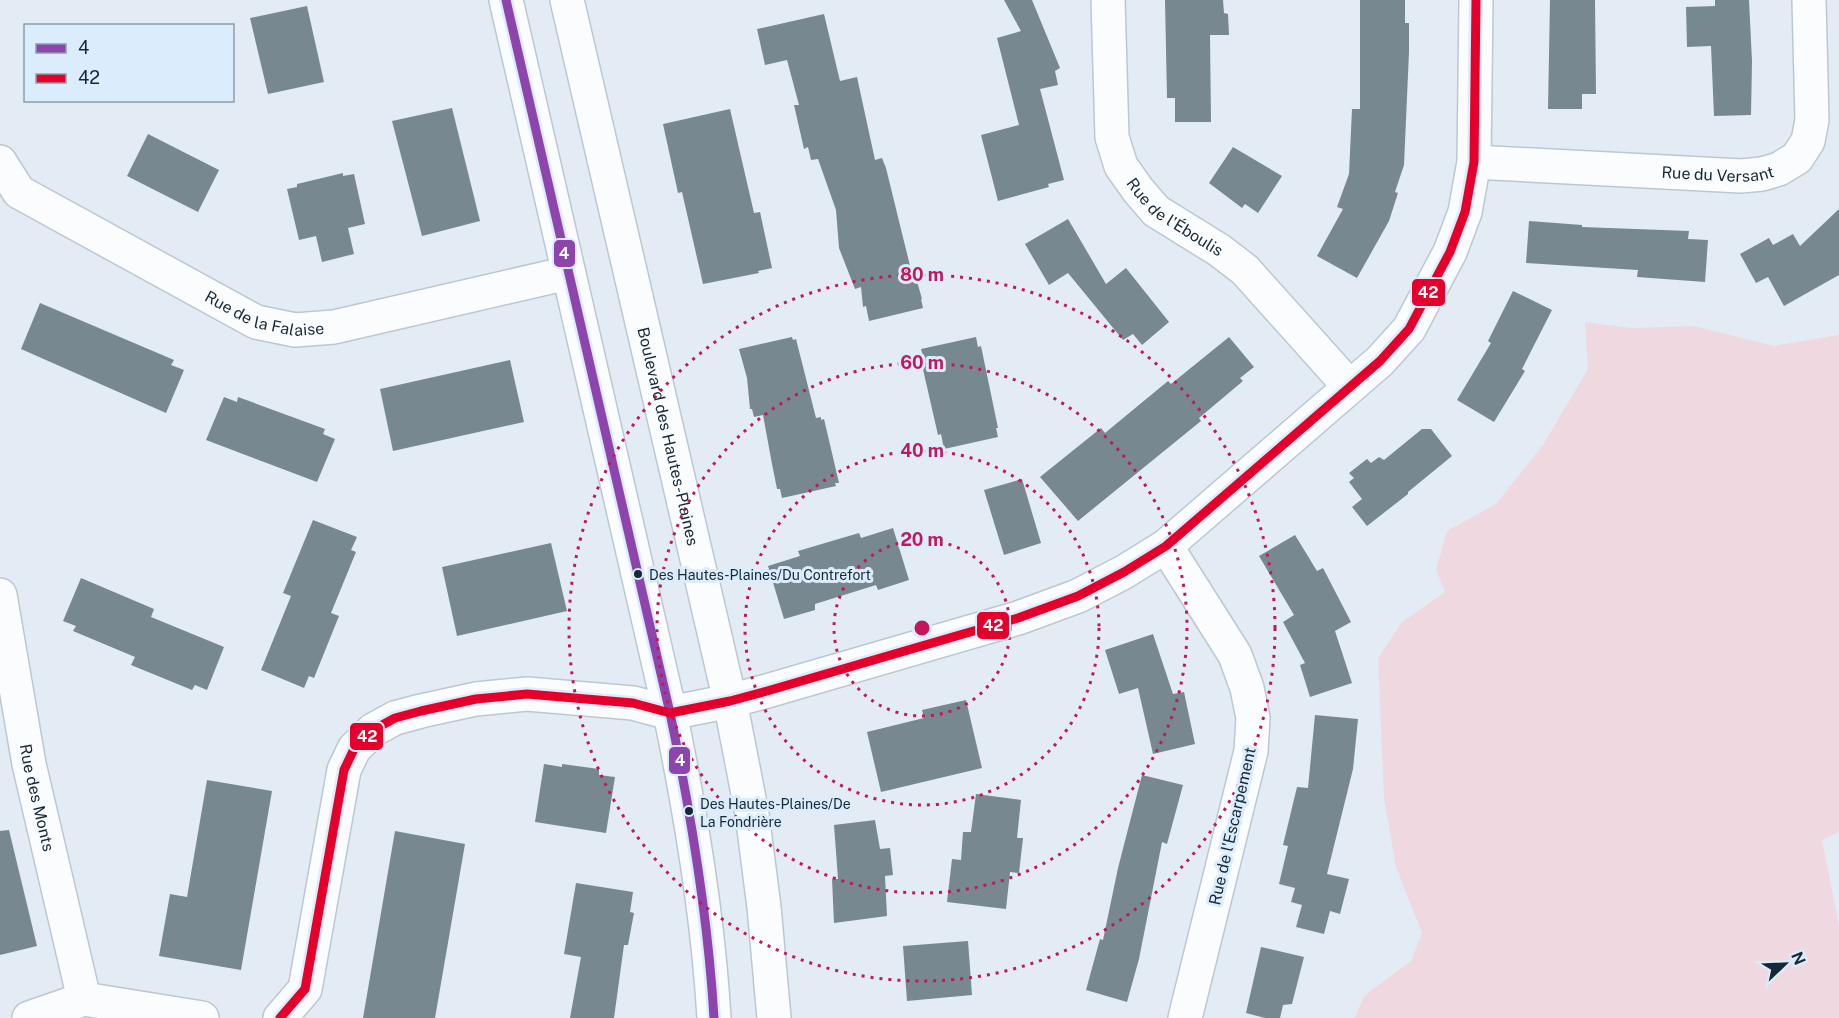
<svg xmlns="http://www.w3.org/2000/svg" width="1839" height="1018" font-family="'Public Sans',sans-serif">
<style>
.green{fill:#f0d8e1}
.building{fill:#778890}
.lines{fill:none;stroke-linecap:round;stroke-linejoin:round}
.minor-casing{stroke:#bbc8d2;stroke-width:36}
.tertiary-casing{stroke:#bbc8d2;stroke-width:36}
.minor{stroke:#fbfcfd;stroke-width:33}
.tertiary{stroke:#fbfcfd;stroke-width:33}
.bus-1-casing{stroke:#dbecfc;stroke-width:14}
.bus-2-casing{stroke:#dbecfc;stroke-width:14}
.bus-1{stroke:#8e44ad;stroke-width:9}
.bus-2{stroke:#e4002b;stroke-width:9}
.ring{fill:none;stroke:#c2185b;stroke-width:3;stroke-dasharray:3 6}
.bus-dot{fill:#162736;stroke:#dbecfc;stroke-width:2}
.labels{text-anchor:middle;stroke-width:6;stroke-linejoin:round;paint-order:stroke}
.bus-label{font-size:14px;fill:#162736;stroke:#dbecfc;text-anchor:start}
.street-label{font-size:16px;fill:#162736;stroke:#dbecfc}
.centre{fill:#c2185b;stroke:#dbecfc;stroke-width:3}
.ring-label{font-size:18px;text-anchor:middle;font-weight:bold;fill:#c2185b;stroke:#dbecfc;stroke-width:6;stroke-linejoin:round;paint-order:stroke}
.line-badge{stroke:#dbecfc;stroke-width:2}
.badge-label{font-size:16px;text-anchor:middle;font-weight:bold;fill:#fff}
</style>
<rect width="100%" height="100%" fill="#e3ecf4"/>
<path class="green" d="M1585,322L1631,328L1694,326L1774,346L1839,335V832L1822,840L1839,926V1018H1354L1365,995L1411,961L1422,933L1396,867L1384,799L1378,658L1402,622L1445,592L1436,570L1447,531L1496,504L1543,445L1588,369Z"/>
<g class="building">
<path d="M1004,0H1032L1060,68L1055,71L1058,85L1040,89L1064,180L1048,184L1049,187L998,201L981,135L1019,125L997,38L1021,31Z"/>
<path d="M1165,0H1223L1224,13L1228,14L1229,35H1210L1211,122H1175V98H1167Z"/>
<path d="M1360,0H1405V23H1409V52L1404,165L1395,192L1398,193L1389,221L1357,278L1317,256L1343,209L1337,207L1349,174L1352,109H1360Z"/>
<path d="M1550,0H1595L1596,94H1582V109H1548Z"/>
<path d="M1715,0H1749L1752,61L1751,115L1714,116L1711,46L1687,47L1686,7L1715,6Z"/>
<path d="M307,6L324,82L268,94L250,18Z"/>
<path d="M824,14L840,81L857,77L875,160L882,158L886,168L912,274H915L922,299H921L923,308L869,321L866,306L863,307L861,287L855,289L839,248L836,210L818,159L811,160L808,147L804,149L794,105H799L787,60L765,65L757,29Z"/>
<path d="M452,108L480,221L422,236L392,121Z"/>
<path d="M730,109L754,213L760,212L772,268L758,271L759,273L703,284L682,192L678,193L663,124Z"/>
<path d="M148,134L219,170L198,212L127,176Z"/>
<path d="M1233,147L1282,176L1258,213L1245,204L1242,208L1209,183Z"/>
<path d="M343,173V176L354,174L365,224L348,228L354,254L322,262L316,236L299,240L287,189L297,187V184Z"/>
<path d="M1839,209V275L1784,306L1768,277L1756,283L1740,254L1769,238L1773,245L1793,234L1800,246Z"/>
<path d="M1068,219L1106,284L1126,268L1169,322L1142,345L1133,334L1123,340L1068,273L1049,285L1025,244Z"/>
<path d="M1529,221L1582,225V227L1689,231L1688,239L1708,240L1705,282L1637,277L1638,270L1526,263Z"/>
<path d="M1513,291L1552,310L1522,369L1525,371L1494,422L1457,400L1491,343L1488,341Z"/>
<path d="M40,303L174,360L171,365L184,370L166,413L21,349Z"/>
<path d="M792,337L793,340L796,339L816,418L821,417V420L824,419L839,483H835L836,486L782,498L780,489H777L772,464L763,415L754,417L752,409H750L747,378L739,349Z"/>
<path d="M976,337L978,347L981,346L998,428H996L998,437L944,449L941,434L938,435L922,365L925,364L921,349Z"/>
<path d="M1229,337L1254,367L1240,378L1243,381L1199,418L1201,421L1078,521L1040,477L1101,428L1105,433L1168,381L1171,384Z"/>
<path d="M510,360L524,422L393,451L380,389Z"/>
<path d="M224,397L237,402L238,397L325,429L323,434L335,439L317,482L206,440Z"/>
<path d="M1422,429H1431L1452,456L1408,492V494L1367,526L1352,507L1362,499L1349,482L1354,478L1349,473L1367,459L1371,463L1379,457L1384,460Z"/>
<path d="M1022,479L1041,543L1004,555L984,490Z"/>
<path d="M313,520L357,537L351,550L356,552L331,613L339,616L314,678L309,676L304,688L261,670L291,596L283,593Z"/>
<path d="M893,528L909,580L878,590L876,585L815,604V610L784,619L768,566L800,556L798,551L859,533L861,538Z"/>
<path d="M1295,535L1317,571L1323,568L1351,622L1335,631L1352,683L1310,697L1300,665L1305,663L1283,622L1294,615L1259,556Z"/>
<path d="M551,543L567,611L457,636L442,567Z"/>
<path d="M81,578L154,609L151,617L224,647L207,690L195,685L192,690L131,665L135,657L73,631L76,626L63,621Z"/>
<path d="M1153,634L1173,694L1184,692L1195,744L1153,754L1138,688L1119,694L1105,650Z"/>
<path d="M966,700L982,768L881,792L867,732L924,718L922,710Z"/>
<path d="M1315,715L1358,719L1353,769L1327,874L1349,879L1340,914L1330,911L1324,934L1296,927L1302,905L1291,902L1295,888L1279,884L1288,846L1283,845L1297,787L1308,788Z"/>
<path d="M544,764L562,767V764L599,769V775L615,777L606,833L535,822Z"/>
<path d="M1142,775L1183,785L1167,844L1162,842L1139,959L1127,1002L1086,990L1100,939L1103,940L1118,868Z"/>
<path d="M207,780L272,791L241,970L159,956L170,894L187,897Z"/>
<path d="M976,794L1021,800L1017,838H1023L1019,873L1010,872L1006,909L947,902L952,859L961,860L963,832H971Z"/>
<path d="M875,820L880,849L890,848L893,875L885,876L887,916L834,923L832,879H838L834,825Z"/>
<path d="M9,830L37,946L0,955V831Z"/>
<path d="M395,831L465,844L435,1018H363Z"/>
<path d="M576,883L633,892L630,912L634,913L628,945H624L614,1018H570L581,957L564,954Z"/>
<path d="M968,941L972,995L907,1001L903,946Z"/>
<path d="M1261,947L1304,957L1292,1004L1283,1005L1280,1018H1265L1246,1013Z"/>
</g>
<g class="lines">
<g class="minor-casing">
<g id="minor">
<path id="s1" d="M1108,0L1112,137L1121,166L1138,190L1156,211L1219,250L1245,270L1349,386"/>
<path id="s2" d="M0,162L19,192L256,322L295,330L334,327L568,273"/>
<path id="s3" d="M1474,162L1741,176L1762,174L1779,169L1797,158L1808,141L1812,120L1809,0"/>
<path d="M1166,546L1235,655L1247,688L1253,718L1251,751L1185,1018"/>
<path id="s4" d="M0,595L29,764L84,999"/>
<path d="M29,1018L84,999L202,1018"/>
<path d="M280,1018L305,989L344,770L354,749L373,730L395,718L421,711L476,699L527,694L633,703L670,713L730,701L767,691L1018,618L1078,596L1124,572L1166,546L1380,361L1409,329L1450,252L1465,212L1474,162L1476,0"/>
</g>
</g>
<g class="tertiary-casing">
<g id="tertiary">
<path d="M506,0L670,713C691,814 708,915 714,1018"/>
<path id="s5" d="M567,0L730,701L752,814L764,907L774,1018"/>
</g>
</g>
<use href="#minor" class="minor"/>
<use href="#tertiary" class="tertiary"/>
<g class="bus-1-casing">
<path id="bus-1" d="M506,0L670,713C691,814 708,915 714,1018"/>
</g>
<g class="bus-2-casing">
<path id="bus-2" d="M280,1018L305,989L344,770L354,749L373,730L395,718L421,711L476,699L527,694L633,703L670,713L730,701L767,691L1018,618L1078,596L1124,572L1166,546L1380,361L1409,329L1450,252L1465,212L1474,162L1476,0"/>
</g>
<use href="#bus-1" class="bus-1"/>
<use href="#bus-2" class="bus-2"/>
</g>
<g class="ring">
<circle cx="922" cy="628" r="88"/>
<circle cx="922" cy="628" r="177"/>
<circle cx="922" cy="628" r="265"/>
<circle cx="922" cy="628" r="353"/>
</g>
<g class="bus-dot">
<circle cx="638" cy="574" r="5"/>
<circle cx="689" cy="811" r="5"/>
</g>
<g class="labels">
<g class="bus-label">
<text x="649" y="580">Des Hautes-Plaines/Du Contrefort</text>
<text x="700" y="809">Des Hautes-Plaines/De<tspan x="700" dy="18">La Fondrière</tspan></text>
</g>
<g class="street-label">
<text dy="6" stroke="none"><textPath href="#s3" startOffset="244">Rue du Versant</textPath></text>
<text dy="6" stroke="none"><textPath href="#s1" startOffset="243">Rue de l'Éboulis</textPath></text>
<text dy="6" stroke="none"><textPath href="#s2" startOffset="312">Rue de la Falaise</textPath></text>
<text dy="6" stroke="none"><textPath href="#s5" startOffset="448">Boulevard des Hautes-Plaines</textPath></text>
<text dy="6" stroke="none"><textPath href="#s4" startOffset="206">Rue des Monts</textPath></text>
<text transform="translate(1232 826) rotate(-77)" y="6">Rue de l'Escarpement</text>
</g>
</g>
<circle cx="922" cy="628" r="9" class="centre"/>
<g class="ring-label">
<text x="922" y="281">80 m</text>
<text x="922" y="369">60 m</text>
<text x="922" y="457">40 m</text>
<text x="922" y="546">20 m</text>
</g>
<g class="line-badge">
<rect x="553" y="239" width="23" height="29" rx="6" fill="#8e44ad"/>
<rect x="1411" y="278" width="35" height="29" rx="6" fill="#e4002b"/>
<rect x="976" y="611" width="34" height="29" rx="6" fill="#e4002b"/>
<rect x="349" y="722" width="35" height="29" rx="6" fill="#e4002b"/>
<rect x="668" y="746" width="23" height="29" rx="6" fill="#8e44ad"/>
</g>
<g class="badge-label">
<text x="564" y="259">4</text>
<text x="1428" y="298">42</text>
<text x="993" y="631">42</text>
<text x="367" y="742">42</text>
<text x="680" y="766">4</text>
</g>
<rect x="24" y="24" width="210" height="78" fill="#dbecfc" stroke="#8c9dad" stroke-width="1.5"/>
<rect x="36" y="44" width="30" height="9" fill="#8e44ad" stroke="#8c9dad" stroke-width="1.5"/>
<text x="78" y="54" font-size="18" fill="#162736">4</text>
<rect x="36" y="74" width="30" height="9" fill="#e4002b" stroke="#8c9dad" stroke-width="1.5"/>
<text x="78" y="84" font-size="18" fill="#162736">42</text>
<g transform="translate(1785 964) rotate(67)" stroke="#dbecfc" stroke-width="4.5" paint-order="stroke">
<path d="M0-4.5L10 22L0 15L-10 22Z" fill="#162736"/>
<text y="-9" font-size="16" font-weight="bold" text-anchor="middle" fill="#162736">N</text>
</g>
</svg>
